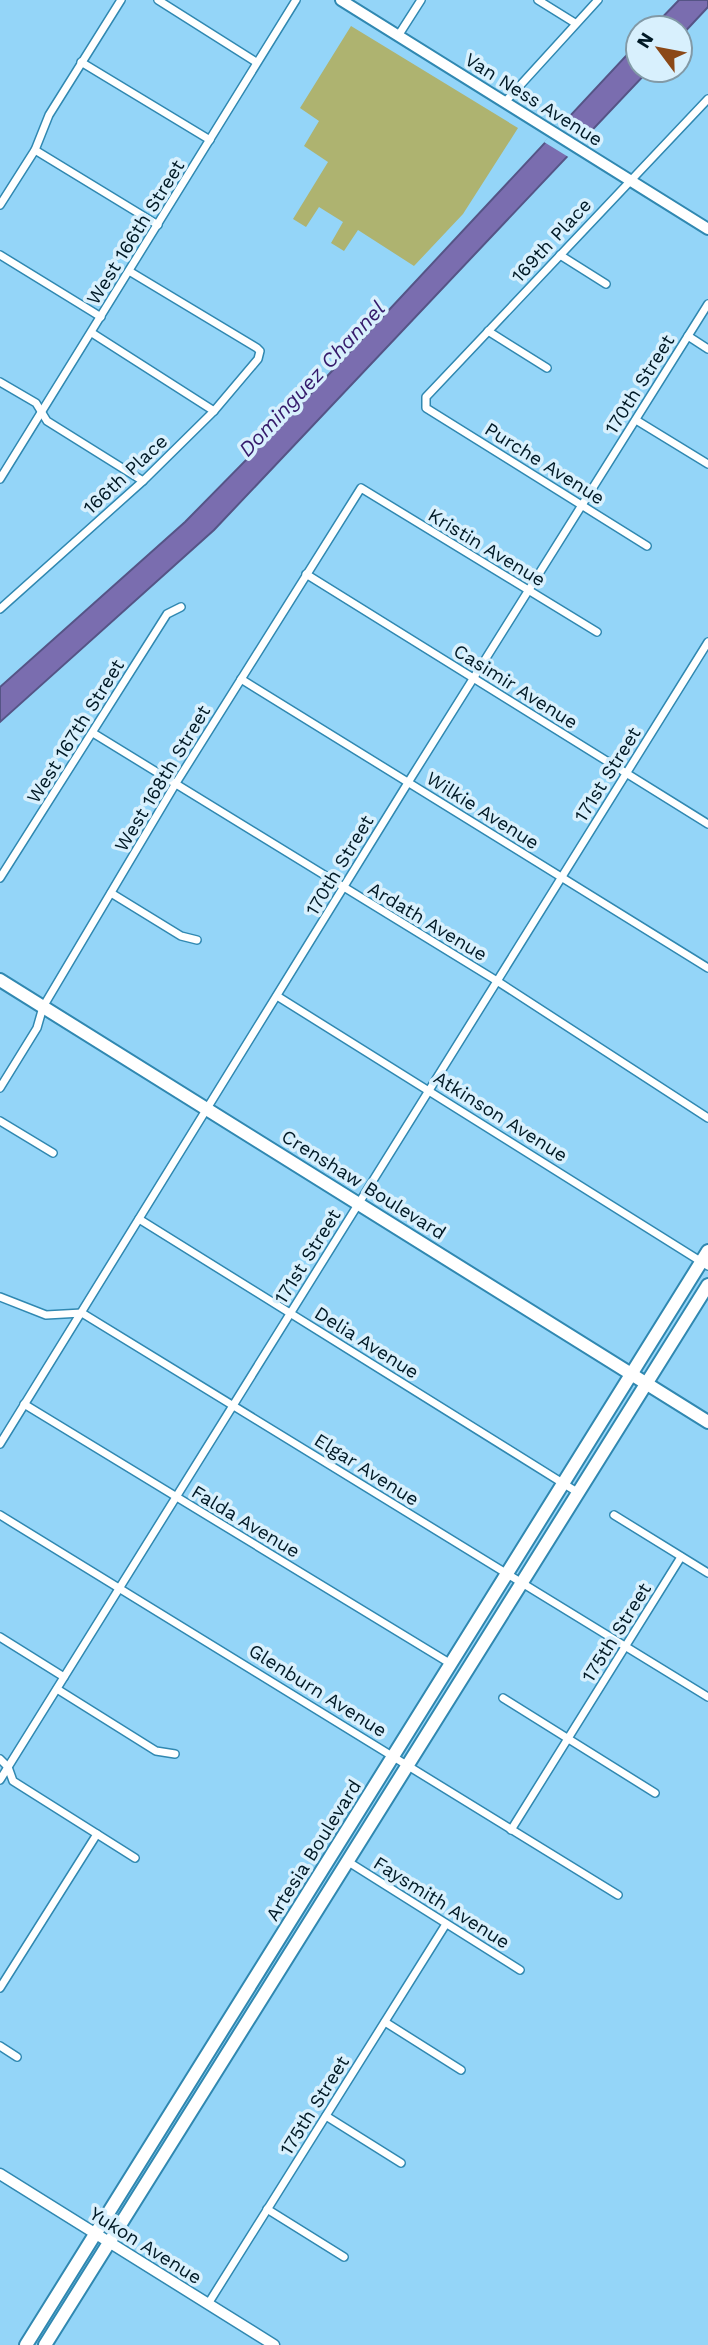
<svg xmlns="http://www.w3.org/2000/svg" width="708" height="2345" font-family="'Work Sans',sans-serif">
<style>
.green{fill:#aeb370}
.water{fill:#7a6daf;stroke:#555486;stroke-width:2}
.pier{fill:#94d5f8}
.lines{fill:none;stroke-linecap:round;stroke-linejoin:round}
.minor-casing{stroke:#3088b1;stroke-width:10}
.tertiary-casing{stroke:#3088b1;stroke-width:13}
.secondary-casing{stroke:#3088b1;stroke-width:14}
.primary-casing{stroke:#3088b1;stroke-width:16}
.minor{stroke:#fff;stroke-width:7}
.tertiary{stroke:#fff;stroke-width:10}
.secondary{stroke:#fff;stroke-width:10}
.primary{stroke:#fff;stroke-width:12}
.labels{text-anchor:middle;stroke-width:7;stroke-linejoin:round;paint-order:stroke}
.street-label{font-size:19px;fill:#001925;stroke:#d8f0fd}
.water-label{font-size:21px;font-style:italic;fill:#351a6b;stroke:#d8f0fd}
</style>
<rect width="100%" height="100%" fill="#94d5f8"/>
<path class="green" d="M351,26L518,128L463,214L414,266L358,230L344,251L331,243L343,222L319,207L306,227L293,219L328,162L304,146L319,121L300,108Z"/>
<g class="water">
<path d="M679,0H708V7L680,37V28H652Z"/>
<path d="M638,43V70H649L214,530L0,722V687L185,522L304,401Z"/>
</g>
<path class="pier" d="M560,124L586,139L570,158L544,142Z"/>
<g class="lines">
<g class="minor-casing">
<g id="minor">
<path d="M158,0L256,62"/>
<path d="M538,0L575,23"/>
<path d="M398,36L421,0"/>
<path d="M81,62L210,140"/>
<path d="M505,102L598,0"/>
<path d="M35,150L158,225"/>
<path d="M0,205L35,150L49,115L121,0"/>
<path d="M0,255L101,317"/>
<path d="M560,255L606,284"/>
<path d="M488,331L547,368"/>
<path d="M92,333L214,411"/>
<path d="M688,336L708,349"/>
<path d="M0,382L36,403L47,421L143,481"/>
<path d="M636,420L708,464"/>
<path d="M0,479L296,0"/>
<path d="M647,546L426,408V397L708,99"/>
<path d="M306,574L708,824"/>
<path d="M0,609L143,481L214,411L258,359L260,351L257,348L129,271"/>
<path d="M241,679L708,968"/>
<path d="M93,733L497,981L708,1118"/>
<path d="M0,878L167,614L181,607"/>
<path d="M111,893L181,936L197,940"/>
<path d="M277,996L708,1266"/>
<path d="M0,1088L37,1028L43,1007L176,783L361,488L597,632"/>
<path d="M0,1121L53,1153"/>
<path d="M139,1219L577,1492"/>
<path d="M0,1297L46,1315L82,1313L708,1697"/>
<path d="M24,1404L451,1664"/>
<path d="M0,1444L409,781L708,304"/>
<path d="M0,1515L618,1895"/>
<path d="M614,1515L708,1573"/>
<path d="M0,1637L64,1677"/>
<path d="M57,1689L156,1751L175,1754"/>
<path d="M503,1698L655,1793"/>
<path d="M0,1759L8,1767L13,1781L135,1858"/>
<path d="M0,1780L708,642"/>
<path d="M511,1830L681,1557"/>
<path d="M347,1861L520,1970"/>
<path d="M0,1988L97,1834"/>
<path d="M385,2022L461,2070"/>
<path d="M0,2046L17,2057"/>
<path d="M326,2116L401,2163"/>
<path d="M267,2209L344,2257"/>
<path d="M208,2304L446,1924"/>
</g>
</g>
<g class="tertiary-casing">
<path id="tertiary" d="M0,2174L274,2345"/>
</g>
<g class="secondary-casing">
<path id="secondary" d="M341,0L708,229"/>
</g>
<g class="primary-casing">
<g id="primary">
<path d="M0,980L708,1422"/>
<path d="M26,2345L708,1251"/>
<path d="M45,2345L708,1285"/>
</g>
</g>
<use href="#minor" class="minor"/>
<use href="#tertiary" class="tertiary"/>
<use href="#secondary" class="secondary"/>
<use href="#primary" class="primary"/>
</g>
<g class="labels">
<g class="street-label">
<text transform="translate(534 99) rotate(32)" y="7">Van Ness Avenue</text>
<text transform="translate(135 232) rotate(-58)" y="7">West 166th Street</text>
<text transform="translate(551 240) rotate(-47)" y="7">169th Place</text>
<text transform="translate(639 384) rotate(-58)" y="7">170th Street</text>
<text transform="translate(545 463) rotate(32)" y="7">Purche Avenue</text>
<text transform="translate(125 474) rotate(-43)" y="7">166th Place</text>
<text transform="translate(487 547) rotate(31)" y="7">Kristin Avenue</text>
<text transform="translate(516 686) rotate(32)" y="7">Casimir Avenue</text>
<text transform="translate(75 731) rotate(-58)" y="7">West 167th Street</text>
<text transform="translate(607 774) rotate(-58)" y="7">171st Street</text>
<text transform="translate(162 778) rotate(-59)" y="7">West 168th Street</text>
<text transform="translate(483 810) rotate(32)" y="7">Wilkie Avenue</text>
<text transform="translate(339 865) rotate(-59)" y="7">170th Street</text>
<text transform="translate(428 921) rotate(31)" y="7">Ardath Avenue</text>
<text transform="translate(501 1116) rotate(32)" y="7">Atkinson Avenue</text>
<text transform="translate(364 1184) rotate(32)" y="7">Crenshaw Boulevard</text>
<text transform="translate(307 1256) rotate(-58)" y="7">171st Street</text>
<text transform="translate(367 1342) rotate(32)" y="7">Delia Avenue</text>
<text transform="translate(367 1469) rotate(32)" y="7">Elgar Avenue</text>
<text transform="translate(246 1521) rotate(31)" y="7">Falda Avenue</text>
<text transform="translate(616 1632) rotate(-58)" y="7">175th Street</text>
<text transform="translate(318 1690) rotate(32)" y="7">Glenburn Avenue</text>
<text transform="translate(313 1850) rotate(-58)" y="7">Artesia Boulevard</text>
<text transform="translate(442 1902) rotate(32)" y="7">Faysmith Avenue</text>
<text transform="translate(314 2105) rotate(-58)" y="7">175th Street</text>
<text transform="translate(146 2245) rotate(32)" y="7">Yukon Avenue</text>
</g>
<g class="water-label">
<text transform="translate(312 379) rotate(-47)" y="7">Dominguez Channel</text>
</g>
</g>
<g transform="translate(659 49) rotate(302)"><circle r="33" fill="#d8f0fd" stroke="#829aa7" stroke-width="2"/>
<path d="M0-5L12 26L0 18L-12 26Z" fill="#8b4817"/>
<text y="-10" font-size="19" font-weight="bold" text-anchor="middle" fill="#001925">N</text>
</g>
</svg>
